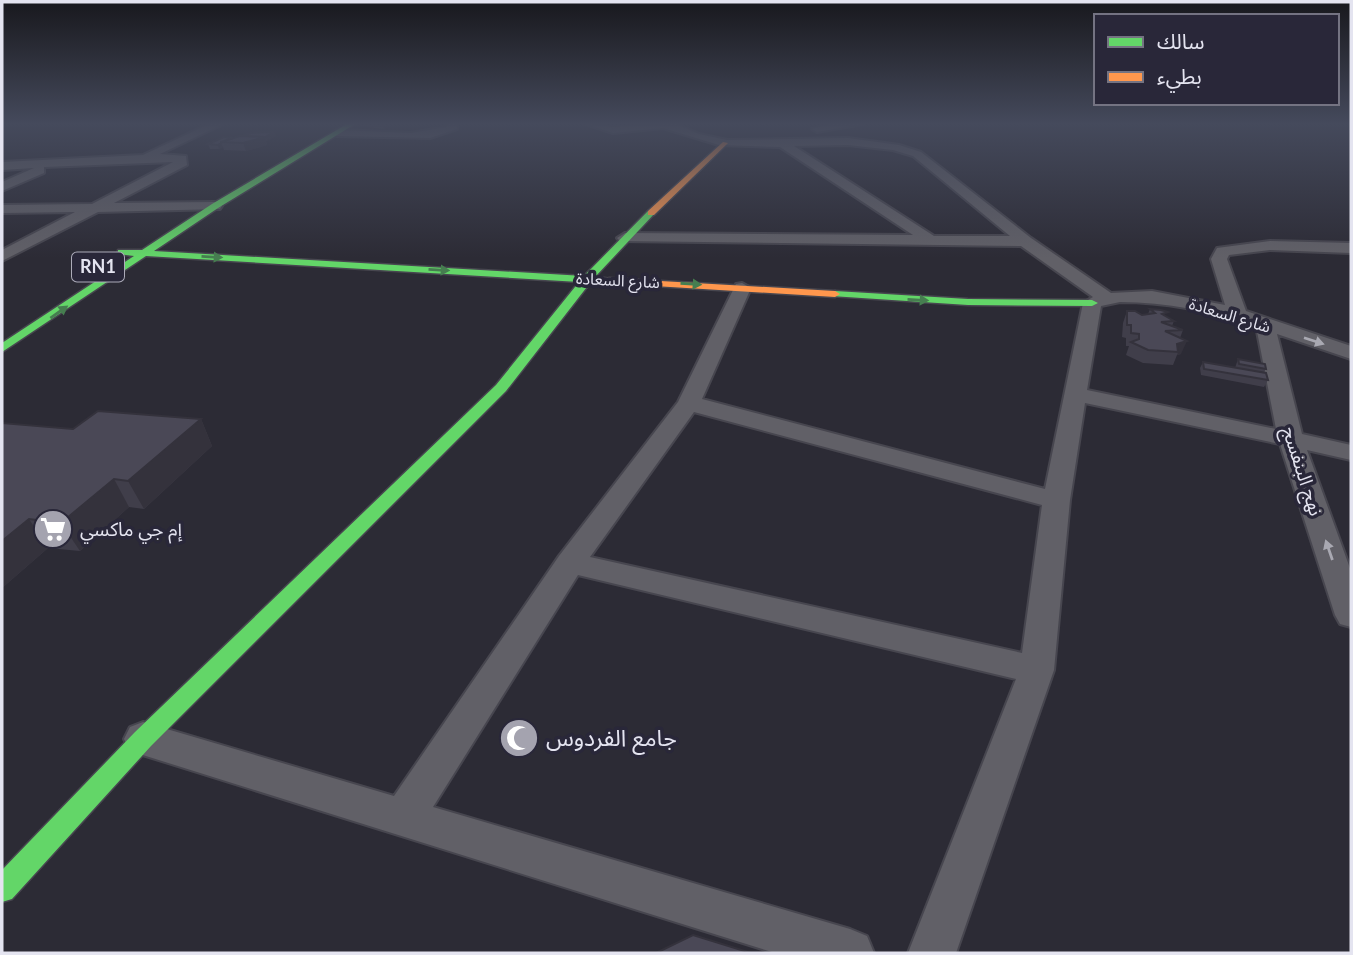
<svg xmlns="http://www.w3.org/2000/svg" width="1353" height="955" font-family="Lato,'Noto Sans Arabic',sans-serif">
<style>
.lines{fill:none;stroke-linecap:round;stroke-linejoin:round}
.street-casing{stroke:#47464f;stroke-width:4}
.fast-casing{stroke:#47464f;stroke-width:3}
.slow-casing{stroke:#47464f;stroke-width:3}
.street{fill:#616067;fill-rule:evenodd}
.fast{fill:#63d668;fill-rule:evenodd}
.slow{fill:#ff974d;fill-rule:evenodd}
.wall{fill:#403e4a}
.shaded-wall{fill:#34323c}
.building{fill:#4a4856;stroke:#34323c;stroke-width:2}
.oneway{fill:#467e50}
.oneway2{fill:#a9a9b2}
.labels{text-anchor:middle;stroke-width:7;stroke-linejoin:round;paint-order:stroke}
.far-street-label{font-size:16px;fill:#e4e4f0;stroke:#292739}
.shield{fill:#292739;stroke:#acabb9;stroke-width:2}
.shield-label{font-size:18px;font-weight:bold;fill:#e4e4f0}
.street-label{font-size:19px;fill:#e4e4f0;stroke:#292739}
.poi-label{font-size:19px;fill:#e4e4f0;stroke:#292739;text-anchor:start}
.near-poi-label{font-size:23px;fill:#e4e4f0;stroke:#292739;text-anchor:start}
</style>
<rect width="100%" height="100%" fill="#2c2b35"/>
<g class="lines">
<g class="street-casing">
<g id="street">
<path d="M209,124H223L160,154L186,156L187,165L114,203L215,202L222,206L220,209L98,212L2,261V250L75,212L2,213V205L92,204L173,162L44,167V173L2,191V182L34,168L2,170V162L143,155Z"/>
<path d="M447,124H457V129L430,138L337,136L332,133L337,130L411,133L447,127Z"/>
<path d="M586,124L613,127L676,124L699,134L727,140L848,138L899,145L921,152L1031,238L1111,293L1152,291L1225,305L1211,259L1217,248L1270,241L1351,243V253L1270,250L1229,255L1227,259L1246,311L1351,346V359L1277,334L1302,434L1351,445V460L1307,450L1351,571V627L1340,624L1335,615L1280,444L1085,403L1070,500L1054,670L956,953H908L1016,679L578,575L433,807L850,929L867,936L874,953H775L130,751L124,739L130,727L143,722L394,796L559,556L678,402L736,284L742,283L751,288L702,399L1045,489L1083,303L1093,297L1021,246L620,241L617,238L625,233L913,235L780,147L719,145L663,128L613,133ZM848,145L893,150L913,156L1010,236H934L794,146ZM1120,302C1167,302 1211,311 1256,326L1276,429L1087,390L1101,306ZM694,412L1042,505L1022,653L590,557Z"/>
<path d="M831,124H863L817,132L812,129Z"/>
</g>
</g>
<g class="fast-casing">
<g id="fast">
<path d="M347,124H355L218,208L154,251L584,276L648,211L655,213L595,277L613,279V283H590L506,391L151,746L12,899L2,902V870L135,732L496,385L579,282L146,256L2,352V343L134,256L118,254V250H142L212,204Z"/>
<path d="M835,291L968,299L1092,300L1098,303L1092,306L968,305L831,296L830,294Z"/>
</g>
</g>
<g class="slow-casing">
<g id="slow">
<path d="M723,142L728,143L654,215H648V211Z"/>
<path d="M609,278L835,291L840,294L835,297L605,283L604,281Z"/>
</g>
</g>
<use href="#street" class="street"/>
<use href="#fast" class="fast"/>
<use href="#slow" class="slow"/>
</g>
<g class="wall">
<path d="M359,124H391L384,129L360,126Z"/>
<path d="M276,136L266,141L267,145L246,151L224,150L223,147L219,149H210L208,144L233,138Z"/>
<path d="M1150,309L1166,316L1174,321L1172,326L1183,330L1180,338L1181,354L1177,355L1173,365L1143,363L1126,355L1129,346H1126V338L1122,337L1123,323L1127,311L1142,315L1148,314Z"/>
<path d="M1238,359L1266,369L1263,373L1268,380L1264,387L1201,375L1200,368L1203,362L1235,368Z"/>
<path d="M201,419L212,446L144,509L129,507L80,551L48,548L2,588V423L73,429Z"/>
</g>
<g class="shaded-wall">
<path d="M383,124H391L384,129Z"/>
<path d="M274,132L276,136L267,141L265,137Z"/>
<path d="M265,137L267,145L246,151L243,143Z"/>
<path d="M221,143L223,147L219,149L218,145Z"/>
<path d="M1187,341L1181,354L1177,355L1178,352L1177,344Z"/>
<path d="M201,419L212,446L144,509L128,481Z"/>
<path d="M114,479L129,507L80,551L61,523Z"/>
<path d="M29,519L48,548L2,588V541Z"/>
</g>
<g class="building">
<path d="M274,132L265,137L243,136L251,133Z"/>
<path d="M240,136L265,137L243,143L221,142Z"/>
<path d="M224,137L233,138L221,142V143L218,145L208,144Z"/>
<path d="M1150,309L1161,310L1168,312L1162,314L1174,321L1161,322L1183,330L1165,331L1187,341L1177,344L1178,352L1148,350L1131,342L1139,339V334L1131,333V325H1127V311H1135L1142,315L1155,313Z"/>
<path d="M1238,359L1265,364L1266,369L1239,364Z"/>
<path d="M1203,362L1266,373L1268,380L1204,369Z"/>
<path d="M98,411L201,419L128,481L114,479L61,523L29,519L2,541V423L73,429Z"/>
<path d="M693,935L751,953H656Z"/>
</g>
<defs><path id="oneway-solid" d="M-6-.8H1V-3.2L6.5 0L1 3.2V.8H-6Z" transform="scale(1.75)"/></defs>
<g class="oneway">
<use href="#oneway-solid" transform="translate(212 257) rotate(3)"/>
<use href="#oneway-solid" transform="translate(439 270) rotate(3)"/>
<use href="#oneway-solid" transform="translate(691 284) rotate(4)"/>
<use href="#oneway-solid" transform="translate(918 300) rotate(3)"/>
<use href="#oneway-solid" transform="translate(59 312) rotate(-35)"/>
</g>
<g class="oneway2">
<use href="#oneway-solid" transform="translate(1314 341) rotate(18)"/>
<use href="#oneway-solid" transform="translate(1329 550) rotate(-109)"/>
</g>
<linearGradient id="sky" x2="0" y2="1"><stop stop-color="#18181d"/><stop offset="0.48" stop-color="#454a5c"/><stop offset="1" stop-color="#454a5c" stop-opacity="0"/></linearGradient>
<rect width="1353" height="258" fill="url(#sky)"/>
<defs>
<g id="supermarket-disc" transform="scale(2.0125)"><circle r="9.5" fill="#a4a3af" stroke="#292739"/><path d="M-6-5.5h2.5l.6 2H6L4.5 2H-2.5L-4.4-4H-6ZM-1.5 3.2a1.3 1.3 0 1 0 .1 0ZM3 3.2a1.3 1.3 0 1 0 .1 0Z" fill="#fff"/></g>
<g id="mosque-disc" transform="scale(2.0125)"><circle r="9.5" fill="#a4a3af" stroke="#292739"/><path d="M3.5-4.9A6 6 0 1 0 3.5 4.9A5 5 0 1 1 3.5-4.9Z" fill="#fff"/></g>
</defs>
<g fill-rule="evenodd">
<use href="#supermarket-disc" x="53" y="529"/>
<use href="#mosque-disc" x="519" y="738"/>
</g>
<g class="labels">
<g class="far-street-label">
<text transform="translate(618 280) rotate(3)" y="6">شارع السعادة</text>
<text transform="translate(1230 315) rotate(17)" y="6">شارع السعادة</text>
</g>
<rect class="shield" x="72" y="252.5" width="52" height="29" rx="5"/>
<g class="shield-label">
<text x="98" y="273">RN1</text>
</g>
<g class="street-label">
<text transform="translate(1303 471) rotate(72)" y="7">نهج البنفسج</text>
</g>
<g class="poi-label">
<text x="80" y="536">إم جي ماكسي</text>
</g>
<g class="near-poi-label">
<text x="546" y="746">جامع الفردوس</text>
</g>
</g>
<rect width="1353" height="955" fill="none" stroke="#e4e4f0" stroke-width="7"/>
<rect x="1094" y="14" width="245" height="91" fill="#292739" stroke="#747382" stroke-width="2"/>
<rect x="1108" y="37" width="35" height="10" fill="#63d668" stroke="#747382" stroke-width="2"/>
<text x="1157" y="49" font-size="21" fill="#e4e4f0">سالك</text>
<rect x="1108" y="72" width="35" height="10" fill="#ff974d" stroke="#747382" stroke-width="2"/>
<text x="1157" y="84" font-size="21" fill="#e4e4f0">بطيء</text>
</svg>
